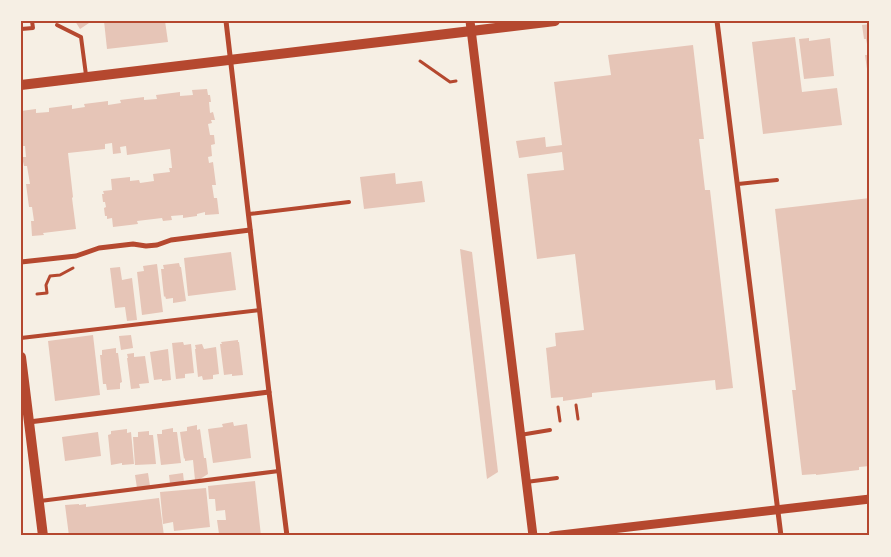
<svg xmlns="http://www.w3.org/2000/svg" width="891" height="557" font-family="Karla,sans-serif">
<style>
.building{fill:#e6c5b7}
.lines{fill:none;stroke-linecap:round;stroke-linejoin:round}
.path{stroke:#b5482f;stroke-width:3}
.service{stroke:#b5482f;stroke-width:4}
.minor{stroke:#b5482f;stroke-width:5}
.tertiary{stroke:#b5482f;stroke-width:9}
.secondary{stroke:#b5482f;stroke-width:10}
.neatline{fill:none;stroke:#b5482f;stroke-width:2}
</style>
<rect width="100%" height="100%" fill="#f6efe4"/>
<g class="building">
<path d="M75,21H95V23H89L80,29Z"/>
<path d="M104,21H165L168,42L107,49Z"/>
<path d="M870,24V54H869L866,39H864L862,25Z"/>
<path d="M795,37L802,92L837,88L842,125L763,134L752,42Z"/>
<path d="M809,38V41L830,38L834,76L804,79L799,39Z"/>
<path d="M693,45L704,139H699L705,190H710L733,388L716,390L715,380L592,393V397L563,401V397L551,398L546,348L556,346L555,333L584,330L575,254L537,259L527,174L564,170L562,152L519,158L516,141L545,137L546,147L562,145L554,82L611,75L608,55Z"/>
<path d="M865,55H870V69H867Z"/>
<path d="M207,89L208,95H210L211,102H209L210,113L213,112L215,120H211L212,123L208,124L210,135H214L215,144L211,145L212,156L208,157L209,163L213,162L216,185H212L214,198H217L219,214L205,215V212L197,214V216L183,218V215L171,216L172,220L163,221L162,218L137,221L138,224L113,227L112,218L107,219V216H105L104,208L106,207L105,202H103L102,194H104L103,191L112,190L111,179L130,177V181L139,180L140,183L154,181L153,174L170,172L169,168H172L170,149L127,155L126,146L120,147L121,153L113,154L112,143L105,144V149L68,153L73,197L72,198L76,229L43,233L44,235L32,236L31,221H34L32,207H29L26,184H30L27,166H24L22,157H26L25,146H22L21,143V132H23L22,124H21V111L36,109V113L49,112V108L72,105V109L85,107L84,104L108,101V105L121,103L120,100L144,97V100L157,99L156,95L180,92V96L193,95L192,90Z"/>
<path d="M395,173L396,184L422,181L425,202L364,209L360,177Z"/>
<path d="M870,198V466L859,467V470L816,475V474L802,475L792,390H796L775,209Z"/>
<path d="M460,249L472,252L498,472L487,479Z"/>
<path d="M231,252L236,290L188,296L184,258Z"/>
<path d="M179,263L180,267H181L186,301L173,303V298L166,299L165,296L164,297L161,269H164L163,265Z"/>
<path d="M157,264L163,312L142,315L137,272L144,271L143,266Z"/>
<path d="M120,267L122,280L132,278L137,320L127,321L125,307L115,308L110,268Z"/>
<path d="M93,335L100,395L55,401L48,341Z"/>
<path d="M131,335L133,348L121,350L119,336Z"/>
<path d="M238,340V342H239L243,375L232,376V374L224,375L220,344H222L221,342Z"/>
<path d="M183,342L184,345L191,344L194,373L185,374V378L176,379L172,343Z"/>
<path d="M202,344L204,349L216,347L219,374L213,375V379L203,380L202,376L198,377L195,349H196L195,345Z"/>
<path d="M116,348V353H118L122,382L120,383V389L107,390L106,384H103L100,355H102V350Z"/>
<path d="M168,349L171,380L162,381V379L154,380L150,352Z"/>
<path d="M134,353V357L145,356L149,383L139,384L140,388L131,389L127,358H128L127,354Z"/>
<path d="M233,422L234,426L247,424L251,458L213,463L208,429L223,427L222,424Z"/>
<path d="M197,425V430L200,429L204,458H206L208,474L200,479L195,480L193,460L185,461V458L184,459L180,432L187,431V427Z"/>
<path d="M173,428V432H177L181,463L161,465L157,434H162V430Z"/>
<path d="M127,429V433L131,432L134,464L122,465V463L111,465L108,435L111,434V431Z"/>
<path d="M149,431V435H153L156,464L135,465L133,437H138V432Z"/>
<path d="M98,432L101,456L65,461L62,437Z"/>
<path d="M148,473L150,486L137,488L135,475Z"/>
<path d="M183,473L184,482L170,483L169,475Z"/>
<path d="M255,481L261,536H211V535L219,534L217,520H226L225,510L216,511L215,499H209L208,486Z"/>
<path d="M206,488L210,527L174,531L173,522L163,524L160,492Z"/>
<path d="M159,498L164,536H69L65,505L79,504V505L86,504V507Z"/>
</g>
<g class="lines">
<g class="path">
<path d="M420,61L450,82L456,81"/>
<path d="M37,294L47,293L46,285L50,276L60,275L73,268"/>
<path d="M576,405L578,419"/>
<path d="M558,407L560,421"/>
</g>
<g class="service">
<path d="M57,25L81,37L86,75"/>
<path d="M21,29L33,28L32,21"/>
<path d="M738,184L777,180"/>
<path d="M249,214L349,202"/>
<path d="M21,338L260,310"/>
<path d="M520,435L550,430"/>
<path d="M526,482L557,478"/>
<path d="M40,501L279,471"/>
</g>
<g class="minor">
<path d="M226,21L269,392L287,536"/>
<path d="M717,21L781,536"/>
<path d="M21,262L76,256L99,248L133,244L146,246L157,245L171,240L250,230"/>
<path d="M29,422L269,392"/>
</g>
<g class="tertiary">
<path d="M470,21L533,536"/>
<path d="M552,536L870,499"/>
</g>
<g class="secondary">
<path d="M21,85L555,21"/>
<path d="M21,357L43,536"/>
</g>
</g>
<rect width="891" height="557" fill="none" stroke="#f6efe4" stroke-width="45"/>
<rect x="22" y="22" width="846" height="512" class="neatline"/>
</svg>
